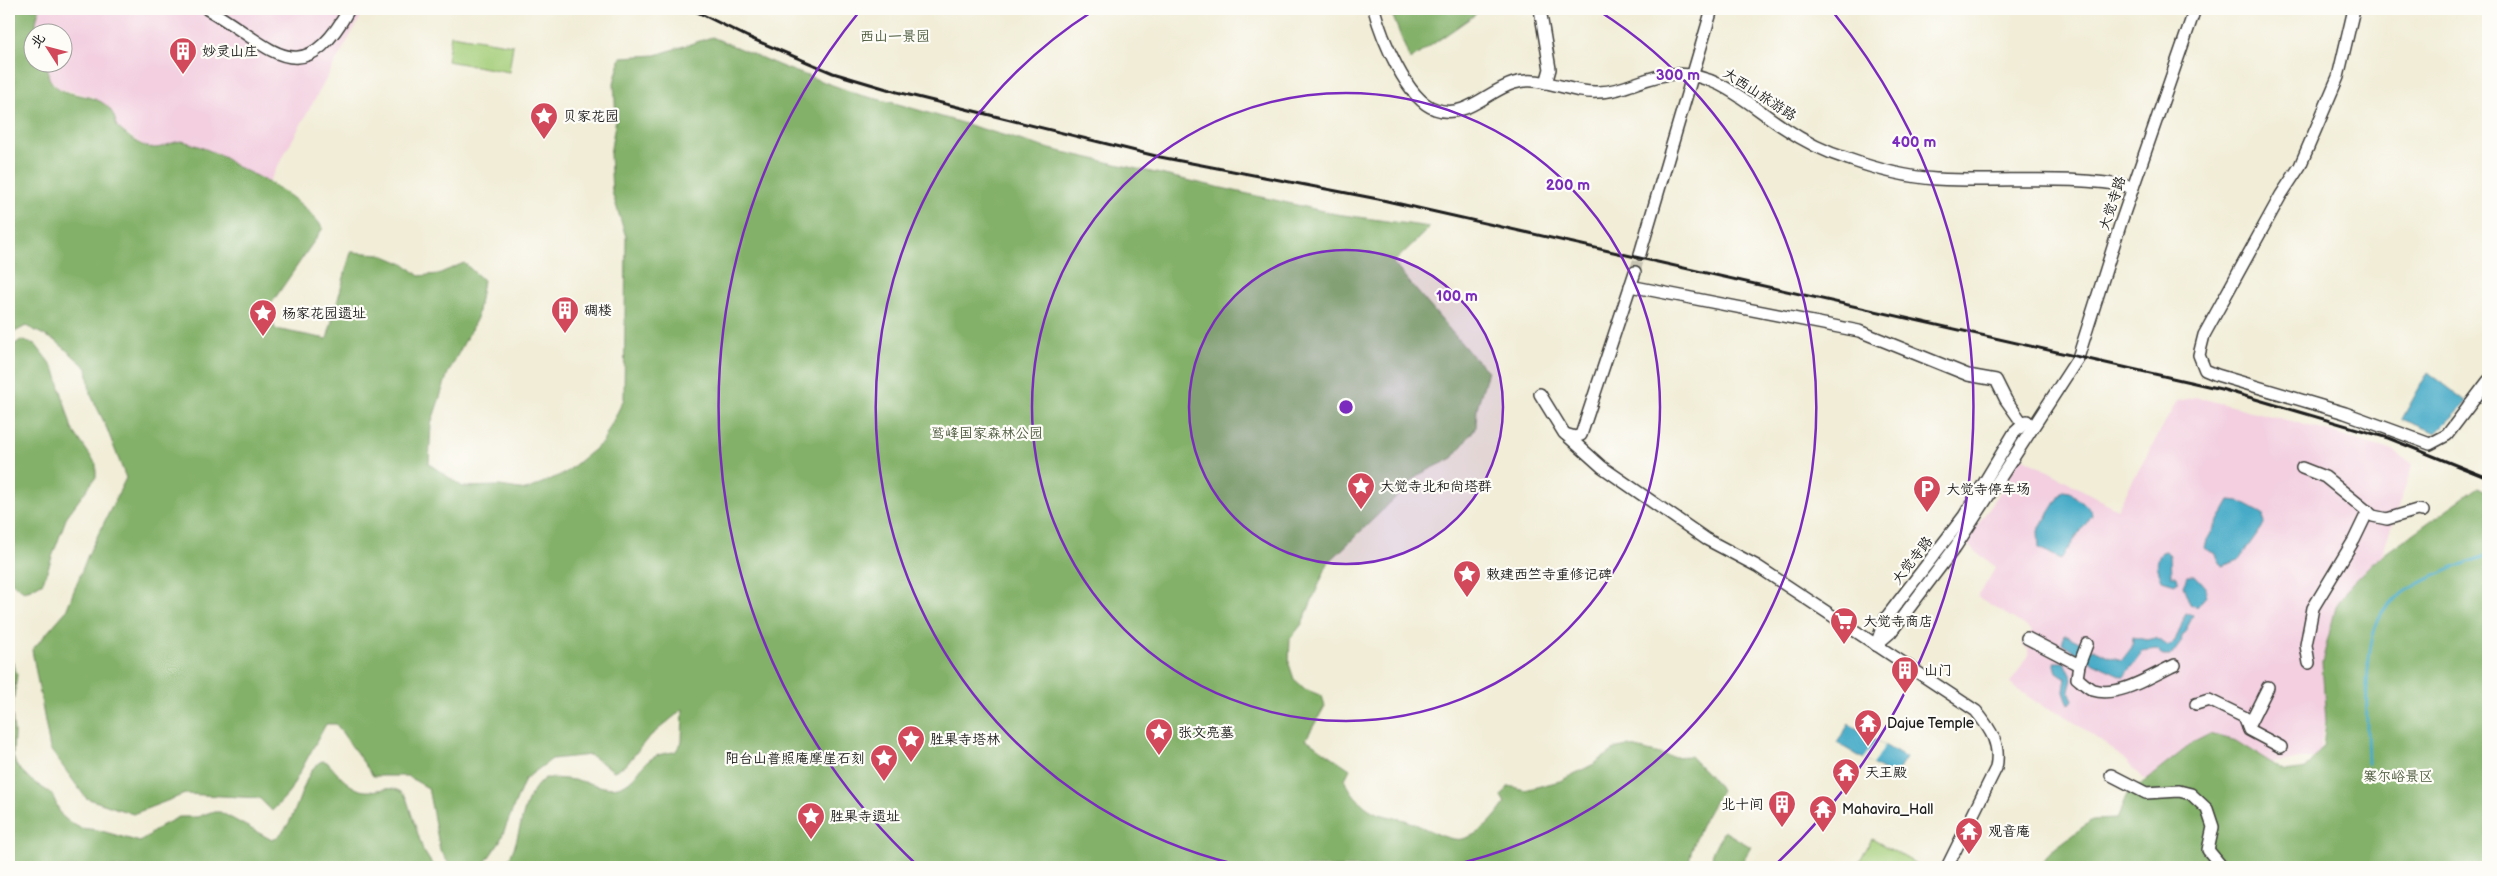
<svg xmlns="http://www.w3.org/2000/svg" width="2497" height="876" font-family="'Balsamiq Sans','LXGW WenKai TC',sans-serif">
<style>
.built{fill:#f3cfe0}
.green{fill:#a4ce79;stroke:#60754a}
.forest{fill:#83b169;stroke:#506642}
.water{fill:#47abc7;stroke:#326472}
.pier{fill:#f1edd7}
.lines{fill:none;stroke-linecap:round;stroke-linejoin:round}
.stream{stroke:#47abc7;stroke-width:3}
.minor-tunnel{stroke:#c6c3b2;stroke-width:11;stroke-dasharray:11 5.5;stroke-linecap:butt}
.minor-casing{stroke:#3c3b38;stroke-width:14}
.minor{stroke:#fff;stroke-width:11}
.rail{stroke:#1c1c1c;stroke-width:3}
.ring{fill:none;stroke:#7b2cbf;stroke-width:2.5}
.labels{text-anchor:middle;stroke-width:4.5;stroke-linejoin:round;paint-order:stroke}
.park-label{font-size:14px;fill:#4c5a3d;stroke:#fdfcf7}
.poi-label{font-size:14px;fill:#1c1c1c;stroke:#fdfcf7;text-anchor:start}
.street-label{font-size:14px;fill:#1c1c1c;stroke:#fdfcf7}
.centre{fill:#7b2cbf;stroke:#fdfcf7;stroke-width:2.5}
.ring-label{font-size:15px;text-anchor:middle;font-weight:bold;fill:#7b2cbf;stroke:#fdfcf7;stroke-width:4.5;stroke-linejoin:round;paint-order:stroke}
</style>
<rect width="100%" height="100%" fill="#fdfcf7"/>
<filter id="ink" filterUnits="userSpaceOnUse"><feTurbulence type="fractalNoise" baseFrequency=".02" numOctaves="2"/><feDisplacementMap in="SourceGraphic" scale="10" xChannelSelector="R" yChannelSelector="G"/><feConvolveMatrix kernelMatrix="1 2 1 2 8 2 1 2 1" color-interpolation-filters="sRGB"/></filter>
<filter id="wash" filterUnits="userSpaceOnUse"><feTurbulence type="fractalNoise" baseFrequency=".0096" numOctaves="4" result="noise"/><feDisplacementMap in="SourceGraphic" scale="20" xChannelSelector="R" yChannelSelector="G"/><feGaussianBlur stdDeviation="1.12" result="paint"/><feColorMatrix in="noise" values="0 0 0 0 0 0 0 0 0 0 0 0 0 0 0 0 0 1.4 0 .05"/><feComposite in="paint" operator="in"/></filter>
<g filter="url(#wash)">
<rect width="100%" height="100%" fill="#f1edd7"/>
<g class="built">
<path d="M39,9H365L269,182L236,166L224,158L184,141L158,148L146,147L117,127L115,116L93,97L59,88L48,77L47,63L62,62V32H37L36,22Z"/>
<path d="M2196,397L2306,425L2393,451L2413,464L2326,716L2318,757L2143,779L2120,755L2061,713L2045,708L2010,684L2028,655V649L2022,645L2032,630L1978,597L1996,567L1965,543L2010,478L2008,476L2021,456L2117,509L2177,401Z"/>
</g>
<g class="green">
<path d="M451,35L513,45L509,72L447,61Z"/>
<path d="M1872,839L1922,867H1856Z"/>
</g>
<g class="forest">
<path d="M9,9H39L36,22L37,32H32V62L47,63C49,67 47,73 49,78C63,106 110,83 117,127C129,137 145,152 161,147C169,145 178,139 186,142C199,146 214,152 225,158C229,161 233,165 238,167C271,183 301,198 323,228L269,307L275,329L327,339L351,252L380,254L406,265L419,276L438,274L464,263L483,280L477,318L448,373L431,424L429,464L463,487L500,486L526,490L565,473L602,443L624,399L626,237L612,192L610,154L616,118L614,83L621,57L656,55L712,37L783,67L860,95L898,104L1050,149L1336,214L1430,227L1393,263L1474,358L1488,371L1477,408L1476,427L1453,458L1420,474L1328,563L1302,624L1290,639L1289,664L1294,679L1305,689L1322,696L1325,706L1306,739L1350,769L1345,779C1349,790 1356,798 1365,806C1378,817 1393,816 1408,821C1422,826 1448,842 1462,839C1481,835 1495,818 1505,803L1501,796L1509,786L1525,790L1560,781L1594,764L1617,748L1628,746L1672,757L1690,756L1719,786L1721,791C1705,816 1693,837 1688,867H503C525,842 516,800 545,778C557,778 569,779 580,781C592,783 606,790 618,787C643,780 637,754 675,752L682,742L683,709L648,738L627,764L614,771L590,755L552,759L525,779L500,841L482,867H451L440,850L428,788L407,776H373L336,724H326L288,794L272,811L259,798L185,794L133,814L86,798L50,749L32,650L66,611L88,555L126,478L105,424L90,393L87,368L56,341L26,326L9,335Z"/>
<path d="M1390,9H1474L1476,14L1410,60Z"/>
<path d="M21,340L35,344L55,370L72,429L96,464V477L67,516L43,582L31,589L24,591L9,581V348Z"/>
<path d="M2478,487L2488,492V867H2039L2050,852L2092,820L2117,819L2126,796L2194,742L2210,734L2237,741L2286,772L2306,769L2323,747L2326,722L2322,662L2336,607L2352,583L2373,562Z"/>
<path d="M9,653L17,674L12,711L14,733L13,756L16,765L32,781L52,794L61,815L68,821L80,828L98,830L140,842L161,826L179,817H197L211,812H220L272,840C300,827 300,770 322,761L327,762C337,773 346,785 360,790C377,795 393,780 406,797L423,850L434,867H9Z"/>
<path d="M1724,831L1751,847L1739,867H1711L1713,850Z"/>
</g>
<g class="water">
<path d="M2428,372L2467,402L2436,433L2402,419Z"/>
<path d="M2063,491L2070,492L2091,510L2092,515L2061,559L2039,548L2038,531Z"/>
<path d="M2230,500L2239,501L2263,514L2264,525L2239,560L2222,566L2215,553L2205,549L2207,540Z"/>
<path d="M2166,551L2170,555L2171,576H2177L2178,580L2175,584L2162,580C2158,569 2154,563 2162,552Z"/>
<path d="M2188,575H2195L2206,587V596L2197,607L2190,604L2183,586Z"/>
<path d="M2186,613L2193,616L2181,639L2182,641L2171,656H2163L2156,649L2142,651C2138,661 2129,667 2124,677L2089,661L2062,643L2065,635L2108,656L2122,660L2132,647L2133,637L2147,640L2156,638L2167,646L2175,642Z"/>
<path d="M2054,662H2064L2072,679L2069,691L2073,700L2069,705L2064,691L2066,678L2057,672Z"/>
<path d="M1849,724L1906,758L1894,777L1837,743Z"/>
</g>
<path class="pier" d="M1876,740L1885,745L1873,765L1863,759Z"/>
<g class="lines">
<path class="stream" d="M2368,763C2367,726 2360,629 2389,604C2418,579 2454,568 2488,555"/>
</g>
</g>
<g filter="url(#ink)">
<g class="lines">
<path class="minor-tunnel" d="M1635,272L1640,254"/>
<g class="minor-casing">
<g id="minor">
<path d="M207,9C269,43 300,98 349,9"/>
<path d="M1374,9C1381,36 1407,100 1435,109C1465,120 1487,91 1514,83C1541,74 1570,94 1598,92C1624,92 1647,75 1673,74C1717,72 1748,104 1783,127C1802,140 1825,152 1848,159C1876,169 1906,177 1936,179C2002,183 2068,174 2133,187"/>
<path d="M1540,9L1550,69L1546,83"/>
<path d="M2354,9L2338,77L2300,166L2281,195L2204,335L2199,355L2205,370L2217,375L2345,413L2430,444L2447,435L2488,381"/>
<path d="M1640,254L1712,9"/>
<path d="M1630,286L1859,331L1968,375L1996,380L2006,400L2023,424"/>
<path d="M1540,394L1564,433L1602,467L1706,539L1757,566L1976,711C1991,730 2001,744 1996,768L1947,867"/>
<path d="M1565,434L1575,437L1581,435L1635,272"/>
<path d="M2302,468L2325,477L2373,516L2387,519L2417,510L2423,511"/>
<path d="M2027,638L2079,665L2087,644"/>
<path d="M1876,645L1891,632L1956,546L2078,358L2121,222L2195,9"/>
<path d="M1876,645L1885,619L1964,516L2014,433L2027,421"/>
<path d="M2309,663L2306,645L2313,608L2354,540L2368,511"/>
<path d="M2079,665L2077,678C2081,681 2088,688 2093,690C2120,698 2152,675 2175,665"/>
<path d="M2196,704L2209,700L2244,717L2248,727L2268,687"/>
<path d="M2248,727L2249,730L2281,747"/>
<path d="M2111,775L2146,793L2179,791L2191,794L2207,809L2213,827L2208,850L2222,867"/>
</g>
</g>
<use href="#minor" class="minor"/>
<path class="rail" d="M691,9L748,37L833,73L897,92L1160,157L1378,199L2221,389L2388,438L2488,478"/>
</g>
</g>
<circle cx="1346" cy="407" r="157" fill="#7b2cbf" fill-opacity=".12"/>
<g class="ring">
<circle cx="1346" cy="407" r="157"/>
<circle cx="1346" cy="407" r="314"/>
<path d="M1248 867A470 470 0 0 1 1093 11M1599 11A470 470 0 0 1 1444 867"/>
<path d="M918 866A627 627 0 0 1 859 12M1833 12A627 627 0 0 1 1774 866"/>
</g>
<defs>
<g id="building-pin" transform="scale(1.4375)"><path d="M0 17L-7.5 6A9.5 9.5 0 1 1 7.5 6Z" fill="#d1495b" stroke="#fdfcf7"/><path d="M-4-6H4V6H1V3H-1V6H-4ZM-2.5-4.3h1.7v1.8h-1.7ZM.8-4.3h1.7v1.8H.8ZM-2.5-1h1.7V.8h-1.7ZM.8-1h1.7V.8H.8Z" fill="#fff"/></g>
<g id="sight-pin" transform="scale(1.4375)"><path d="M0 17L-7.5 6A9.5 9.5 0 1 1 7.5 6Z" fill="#d1495b" stroke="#fdfcf7"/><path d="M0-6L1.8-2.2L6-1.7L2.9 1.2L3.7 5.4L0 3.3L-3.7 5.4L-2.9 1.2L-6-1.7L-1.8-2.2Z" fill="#fff"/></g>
<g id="parking-pin" transform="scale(1.4375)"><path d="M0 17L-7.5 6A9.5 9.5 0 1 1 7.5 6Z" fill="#d1495b" stroke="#fdfcf7"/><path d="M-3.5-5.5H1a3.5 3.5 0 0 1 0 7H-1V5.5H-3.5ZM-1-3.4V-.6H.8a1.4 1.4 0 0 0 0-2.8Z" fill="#fff"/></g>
<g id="supermarket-pin" transform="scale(1.4375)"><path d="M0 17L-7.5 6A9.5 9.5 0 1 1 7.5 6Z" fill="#d1495b" stroke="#fdfcf7"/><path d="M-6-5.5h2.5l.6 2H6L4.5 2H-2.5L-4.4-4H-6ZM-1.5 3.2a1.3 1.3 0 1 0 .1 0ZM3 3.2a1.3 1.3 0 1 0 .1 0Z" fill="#fff"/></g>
<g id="temple-pin" transform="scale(1.4375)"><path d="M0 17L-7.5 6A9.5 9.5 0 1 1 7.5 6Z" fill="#d1495b" stroke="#fdfcf7"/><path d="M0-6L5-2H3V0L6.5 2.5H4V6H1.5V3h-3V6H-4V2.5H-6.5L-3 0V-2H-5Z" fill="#fff"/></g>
</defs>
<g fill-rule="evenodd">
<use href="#building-pin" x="183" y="51"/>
<use href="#sight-pin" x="544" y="116"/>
<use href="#building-pin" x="565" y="310"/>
<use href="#sight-pin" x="263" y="313"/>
<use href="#sight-pin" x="1361" y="486"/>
<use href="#parking-pin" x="1927" y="489"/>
<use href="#sight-pin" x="1467" y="574"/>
<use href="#supermarket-pin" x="1844" y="621"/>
<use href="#building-pin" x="1905" y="670"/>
<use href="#temple-pin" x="1868" y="723"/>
<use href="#sight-pin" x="1159" y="732"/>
<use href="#sight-pin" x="911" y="739"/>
<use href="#sight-pin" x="884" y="758"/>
<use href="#temple-pin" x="1846" y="772"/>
<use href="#building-pin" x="1782" y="804"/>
<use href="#temple-pin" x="1823" y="809"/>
<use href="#sight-pin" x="811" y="816"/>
<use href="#temple-pin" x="1969" y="831"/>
</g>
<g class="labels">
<g class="park-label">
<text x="895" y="41">西山一景园</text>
<text x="987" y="438">鹫峰国家森林公园</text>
<text x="2398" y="781">寨尔峪景区</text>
</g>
<g class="poi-label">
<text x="202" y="56">妙灵山庄</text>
<text x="563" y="121">贝家花园</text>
<text x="584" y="315">碉楼</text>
<text x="282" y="318">杨家花园遗址</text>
<text x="1380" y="491">大觉寺北和尚塔群</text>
<text x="1946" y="494">大觉寺停车场</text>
<text x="1486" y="579">敕建西竺寺重修记碑</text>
<text x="1863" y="626">大觉寺商店</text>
<text x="1924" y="675">山门</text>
<text x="1887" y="728">Dajue Temple</text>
<text x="1178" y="737">张文亮墓</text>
<text x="930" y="744">胜果寺塔林</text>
<text x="865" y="763" text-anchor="end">阳台山普照庵摩崖石刻</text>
<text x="1865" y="777">天王殿</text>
<text x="1763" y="809" text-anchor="end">北十间</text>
<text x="1842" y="814">Mahavira_Hall</text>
<text x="830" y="821">胜果寺遗址</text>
<text x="1988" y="836">观音庵</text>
</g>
<g class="street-label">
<text transform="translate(1760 94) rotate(33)" y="5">大西山旅游路</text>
<text transform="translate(2112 203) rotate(-72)" y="5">大觉寺路</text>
<text transform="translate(1912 560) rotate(-52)" y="5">大觉寺路</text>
</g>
</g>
<circle cx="1346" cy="407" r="8" class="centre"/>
<g class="ring-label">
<text x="1678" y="80">300 m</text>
<text x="1914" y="147">400 m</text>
<text x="1568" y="190">200 m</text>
<text x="1457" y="301">100 m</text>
</g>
<rect width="2497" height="876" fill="none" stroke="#fdfcf7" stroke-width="30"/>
<g transform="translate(48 48) rotate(306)"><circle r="24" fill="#fdfcf7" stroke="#a3a29f"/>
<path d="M0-4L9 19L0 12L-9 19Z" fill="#d1495b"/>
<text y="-8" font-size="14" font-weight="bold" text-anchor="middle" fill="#1c1c1c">北</text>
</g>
</svg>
